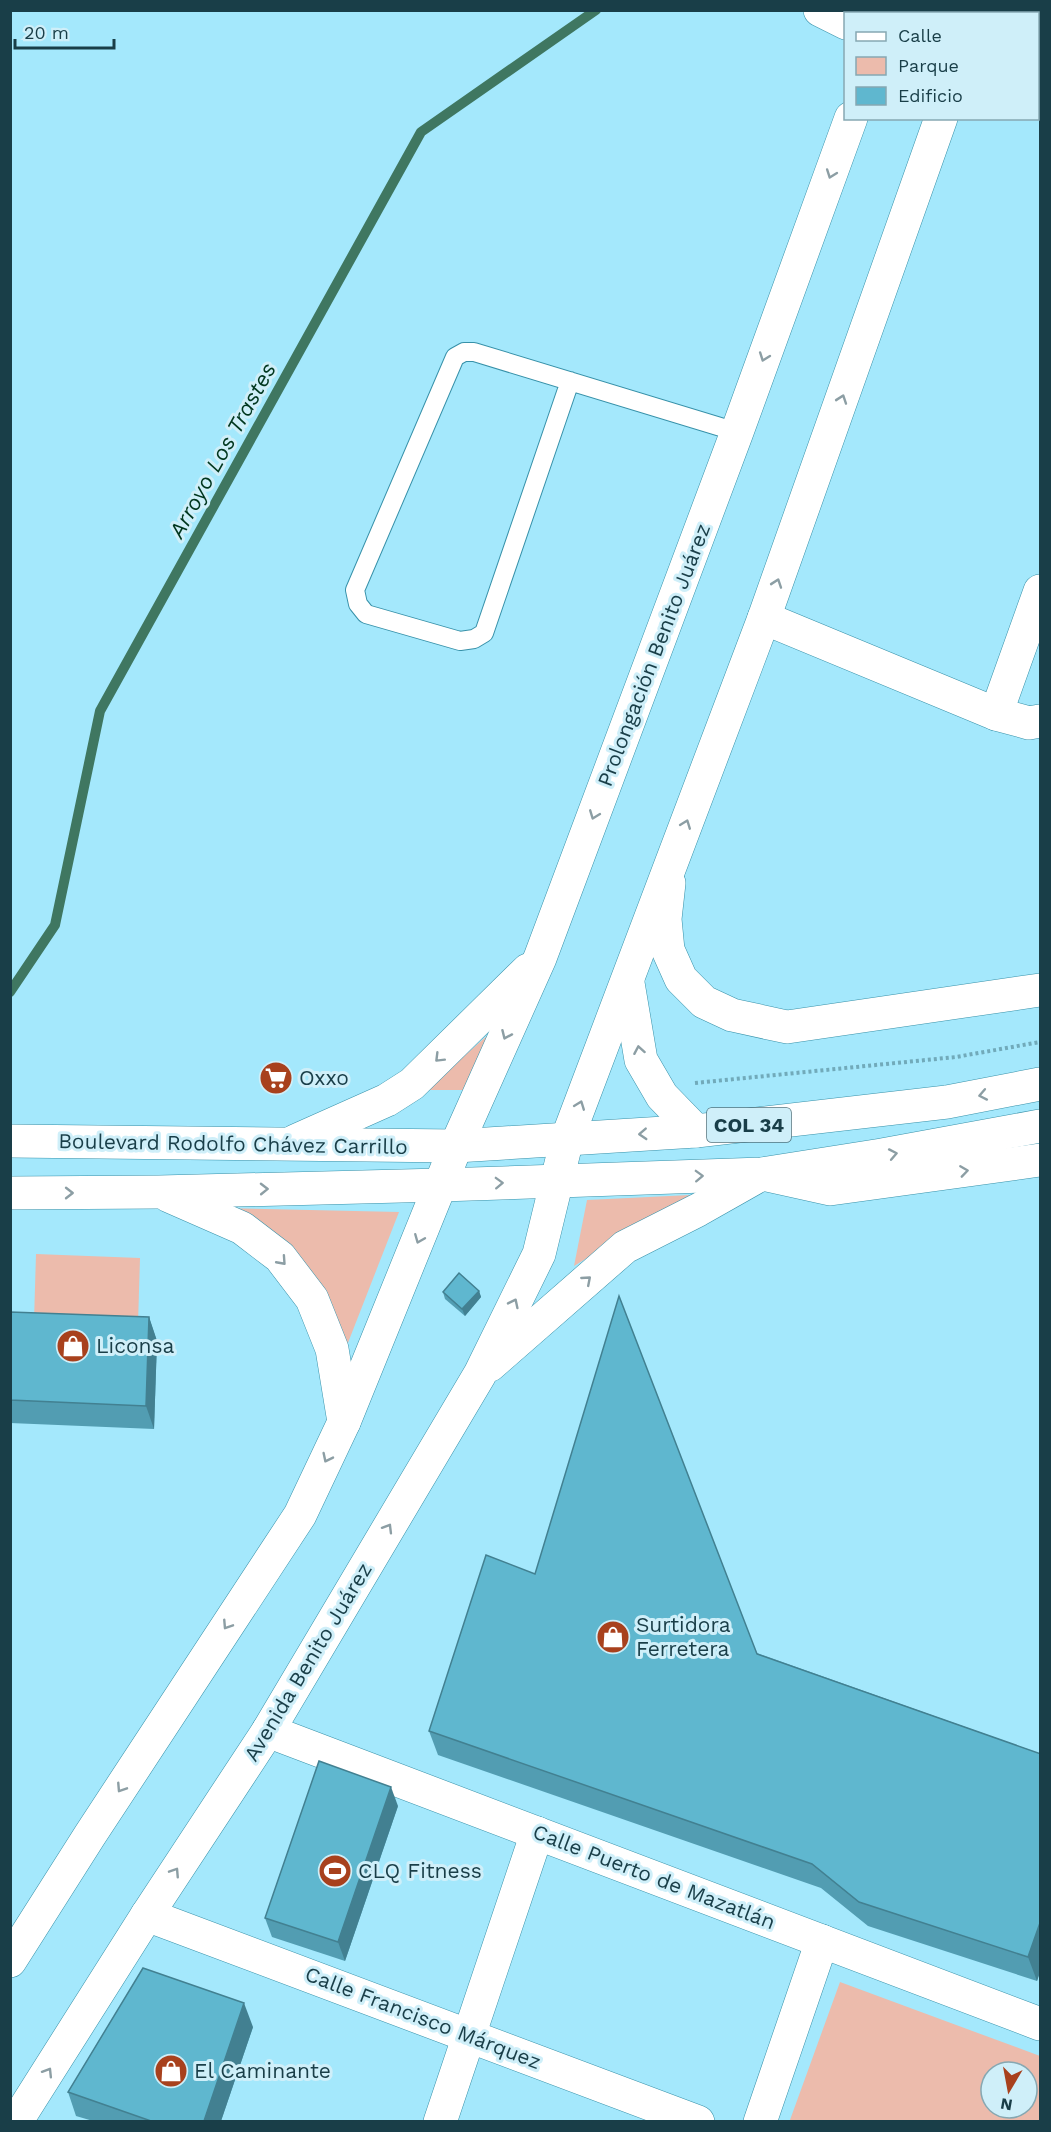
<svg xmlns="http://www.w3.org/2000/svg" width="1051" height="2132" font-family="'Work Sans',sans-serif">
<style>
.green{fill:#ecbbac;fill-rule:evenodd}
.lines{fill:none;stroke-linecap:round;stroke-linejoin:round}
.stream{stroke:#3f7761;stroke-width:10}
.lane-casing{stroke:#3791a9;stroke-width:20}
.street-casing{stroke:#3791a9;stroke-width:34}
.primary-casing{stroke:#3791a9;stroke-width:34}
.path{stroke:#71aaba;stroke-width:4;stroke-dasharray:3 3;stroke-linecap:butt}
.lane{stroke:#fff;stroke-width:18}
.street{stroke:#fff;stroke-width:33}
.primary{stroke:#fff;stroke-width:33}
.wall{fill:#529db2}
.shaded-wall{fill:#428091}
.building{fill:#5fb7cf;stroke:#428091;stroke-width:1.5}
.oneway{stroke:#8c9ea4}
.labels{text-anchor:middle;stroke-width:6;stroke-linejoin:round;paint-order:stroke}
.shield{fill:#cfeff9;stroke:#50737d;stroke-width:1.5}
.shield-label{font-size:20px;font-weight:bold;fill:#193e48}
.street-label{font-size:21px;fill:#193e48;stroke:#cfeff9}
.poi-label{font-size:21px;fill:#193e48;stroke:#cfeff9;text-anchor:start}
.water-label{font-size:22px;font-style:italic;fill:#00371f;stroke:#cfeff9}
</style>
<rect width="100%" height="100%" fill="#a4e8fc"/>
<g class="green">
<path d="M489,1034L466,1090H426Z"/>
<path d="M690,1195L574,1266L587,1200Z"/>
<path d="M221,1208L399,1212L344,1353Z"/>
<path d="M36,1254L140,1258L138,1324L34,1321Z"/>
<path d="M840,1982L1040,2056V2121L790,2120ZM991,2072H1027V2108H991Z"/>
</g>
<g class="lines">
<path class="stream" d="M10,992L55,925L100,711L421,132L596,10"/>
<g class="lane-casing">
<path id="lane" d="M570,381L484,633L474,639L460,641L366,614L358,604L355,590L455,357L464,352H474L737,432"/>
</g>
<g class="street-casing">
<g id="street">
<path d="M820,10L846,23"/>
<path d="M1038,87H1040"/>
<path d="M764,618L996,714L1029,723L1040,721"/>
<path d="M996,714L1040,591"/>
<path d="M669,883L665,919L668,950L681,979L704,1002L732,1015L787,1027L1040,990"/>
<path d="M763,1174L830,1189L1040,1160"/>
<path d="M268,1731L1040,2024"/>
<path d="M147,1915L698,2122"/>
<path d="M440,2122L537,1833"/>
<path d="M760,2122L822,1941"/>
</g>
</g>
<g class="primary-casing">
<g id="primary">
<path d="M888,14L889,10"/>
<path d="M976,14L977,10"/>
<path d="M628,983L641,1060L662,1096L696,1131"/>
<path d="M10,1141L456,1146L696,1131L947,1102L1040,1084"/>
<path d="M295,1141L387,1100L412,1084L528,970"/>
<path d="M10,1193L159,1192L441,1185L762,1174L882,1155L1040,1126"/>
<path d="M169,1196L242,1228L280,1257L312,1299L332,1349L344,1422"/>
<path d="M490,1365L625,1247L698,1210L758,1176"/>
<path d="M10,1961L90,1835L300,1515L344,1422L456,1146L540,958L737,432L851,118"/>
<path d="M16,2122L147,1915L268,1731L480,1374L539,1254L567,1139L764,618L941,118"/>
</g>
</g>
<path class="path" d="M695,1083L956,1057L1040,1042"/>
<use href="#lane" class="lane"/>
<use href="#street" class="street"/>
<use href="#primary" class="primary"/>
</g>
<g class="wall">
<path d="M479,1291L481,1297L465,1316L445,1299L443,1292Z"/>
<path d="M10,1312L149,1317L157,1341L154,1429L10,1423Z"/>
<path d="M535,1574L1041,1754V1969L1037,1981L868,1926L821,1888L438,1755L429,1731Z"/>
<path d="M398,1806L345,1961L272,1937L265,1918Z"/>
<path d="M253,2027L221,2121H93L76,2116L68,2092Z"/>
</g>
<g class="shaded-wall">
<path d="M479,1291L481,1297L465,1316L462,1309Z"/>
<path d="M149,1317L157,1341L154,1429L146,1406Z"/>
<path d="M391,1787L398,1806L345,1961L338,1942Z"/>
<path d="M1041,1920V1969L1037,1981L1028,1957Z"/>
<path d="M244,2003L253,2027L221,2121H204Z"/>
</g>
<g class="building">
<path d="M459,1273L479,1291L462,1309L443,1292Z"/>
<path d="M619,1296L757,1654L1041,1754V1920L1028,1957L859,1902L812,1864L429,1731L486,1555L535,1574Z"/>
<path d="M10,1312L149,1317L146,1406L10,1400Z"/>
<path d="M319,1761L391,1787L338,1942L265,1918Z"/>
<path d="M143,1968L244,2003L204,2121H151L68,2092Z"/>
</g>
<defs><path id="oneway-chevron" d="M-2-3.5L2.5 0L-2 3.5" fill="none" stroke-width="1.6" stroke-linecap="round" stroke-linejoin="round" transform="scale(1.5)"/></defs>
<g class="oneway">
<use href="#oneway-chevron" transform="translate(831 174) rotate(110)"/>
<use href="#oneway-chevron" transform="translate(764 357) rotate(110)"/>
<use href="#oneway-chevron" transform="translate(842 399) rotate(-71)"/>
<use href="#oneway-chevron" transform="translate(777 583) rotate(-71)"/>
<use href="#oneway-chevron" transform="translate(594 815) rotate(111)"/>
<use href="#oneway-chevron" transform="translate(686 824) rotate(-69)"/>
<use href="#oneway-chevron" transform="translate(506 1035) rotate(114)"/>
<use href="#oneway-chevron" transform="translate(639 1050) rotate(-100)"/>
<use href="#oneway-chevron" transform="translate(439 1058) rotate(135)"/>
<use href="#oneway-chevron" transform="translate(983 1095) rotate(169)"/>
<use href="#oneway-chevron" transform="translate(580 1105) rotate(-69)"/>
<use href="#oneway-chevron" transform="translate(643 1134) rotate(177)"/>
<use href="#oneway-chevron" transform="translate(893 1154) rotate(-11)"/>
<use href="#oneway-chevron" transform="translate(964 1171) rotate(-8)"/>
<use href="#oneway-chevron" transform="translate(699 1176) rotate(-2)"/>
<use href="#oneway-chevron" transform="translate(499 1183) rotate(-2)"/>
<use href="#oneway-chevron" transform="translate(264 1189) rotate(-1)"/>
<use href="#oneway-chevron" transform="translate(69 1193)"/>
<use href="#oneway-chevron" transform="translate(419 1239) rotate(112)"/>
<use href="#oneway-chevron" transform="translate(282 1261) rotate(48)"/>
<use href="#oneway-chevron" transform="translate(587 1280) rotate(-41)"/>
<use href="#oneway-chevron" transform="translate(514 1303) rotate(-64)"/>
<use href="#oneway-chevron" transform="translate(327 1458) rotate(116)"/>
<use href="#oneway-chevron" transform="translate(388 1528) rotate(-59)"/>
<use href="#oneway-chevron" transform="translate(227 1625) rotate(123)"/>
<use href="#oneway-chevron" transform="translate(121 1788) rotate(123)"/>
<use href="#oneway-chevron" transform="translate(175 1872) rotate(-57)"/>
<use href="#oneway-chevron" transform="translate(48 2072) rotate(-58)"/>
</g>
<defs>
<g id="supermarket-disc" transform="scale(1.725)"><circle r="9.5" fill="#a8411d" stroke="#cfeff9"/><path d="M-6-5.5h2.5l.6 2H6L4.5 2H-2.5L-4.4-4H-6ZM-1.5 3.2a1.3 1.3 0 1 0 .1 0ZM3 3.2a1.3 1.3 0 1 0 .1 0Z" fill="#fff"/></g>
<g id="shop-disc" transform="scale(1.725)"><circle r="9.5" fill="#a8411d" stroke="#cfeff9"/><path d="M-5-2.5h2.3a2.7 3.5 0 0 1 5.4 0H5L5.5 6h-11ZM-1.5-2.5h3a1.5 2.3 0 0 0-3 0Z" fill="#fff"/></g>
<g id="stadium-disc" transform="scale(1.725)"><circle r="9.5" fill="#a8411d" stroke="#cfeff9"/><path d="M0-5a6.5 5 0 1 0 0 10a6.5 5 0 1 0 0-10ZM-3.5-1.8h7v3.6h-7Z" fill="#fff"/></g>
</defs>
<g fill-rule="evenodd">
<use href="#supermarket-disc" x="276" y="1078"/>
<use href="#shop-disc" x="73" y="1346"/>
<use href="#shop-disc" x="613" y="1637"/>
<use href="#stadium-disc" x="335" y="1871"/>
<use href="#shop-disc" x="171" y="2071"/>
</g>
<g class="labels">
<rect class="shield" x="707" y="1108" width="84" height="34" rx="4.5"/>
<g class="shield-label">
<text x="749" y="1132">COL 34</text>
</g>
<g class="street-label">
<text transform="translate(654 655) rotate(-69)" y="7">Prolongación Benito Juárez</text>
<text transform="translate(233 1144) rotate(1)" y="7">Boulevard Rodolfo Chávez Carrillo</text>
<text transform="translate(308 1662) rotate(-59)" y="7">Avenida Benito Juárez</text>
<text transform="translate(654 1877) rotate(21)" y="7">Calle Puerto de Mazatlán</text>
<text transform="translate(423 2018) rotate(21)" y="7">Calle Francisco Márquez</text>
</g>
<g class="poi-label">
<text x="299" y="1085">Oxxo</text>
<text x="96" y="1353">Liconsa</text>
<text x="636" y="1632">Surtidora<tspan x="636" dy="24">Ferretera</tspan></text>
<text x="358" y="1878">CLQ Fitness</text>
<text x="194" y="2078">El Caminante</text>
</g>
<g class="water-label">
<text transform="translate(222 450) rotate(-61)" y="8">Arroyo Los Trastes</text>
</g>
</g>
<rect width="1051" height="2132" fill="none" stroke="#193e48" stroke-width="24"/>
<rect x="844" y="12" width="195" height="108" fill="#cfeff9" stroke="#86a8b2" stroke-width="1.5"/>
<rect x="856" y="32" width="30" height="9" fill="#ffffff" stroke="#86a8b2" stroke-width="1.5"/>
<text x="898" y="42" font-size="18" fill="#193e48">Calle</text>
<rect x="856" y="57" width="30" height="18" fill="#ecbbac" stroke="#86a8b2" stroke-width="1.5"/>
<text x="898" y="72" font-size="18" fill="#193e48">Parque</text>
<rect x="856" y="87" width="30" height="18" fill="#5fb7cf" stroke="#86a8b2" stroke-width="1.5"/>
<text x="898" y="102" font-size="18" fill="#193e48">Edificio</text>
<g transform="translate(1009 2090) rotate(190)"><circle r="28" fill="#cfeff9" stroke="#86a8b2" stroke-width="1.5"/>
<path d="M0-4.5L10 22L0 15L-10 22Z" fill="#a8411d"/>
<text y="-9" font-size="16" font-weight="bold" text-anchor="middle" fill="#193e48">N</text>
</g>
<path d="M15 39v9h99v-9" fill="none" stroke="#193e48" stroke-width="3"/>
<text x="24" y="39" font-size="18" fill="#193e48" stroke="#cfeff9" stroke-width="4.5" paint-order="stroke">20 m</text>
</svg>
